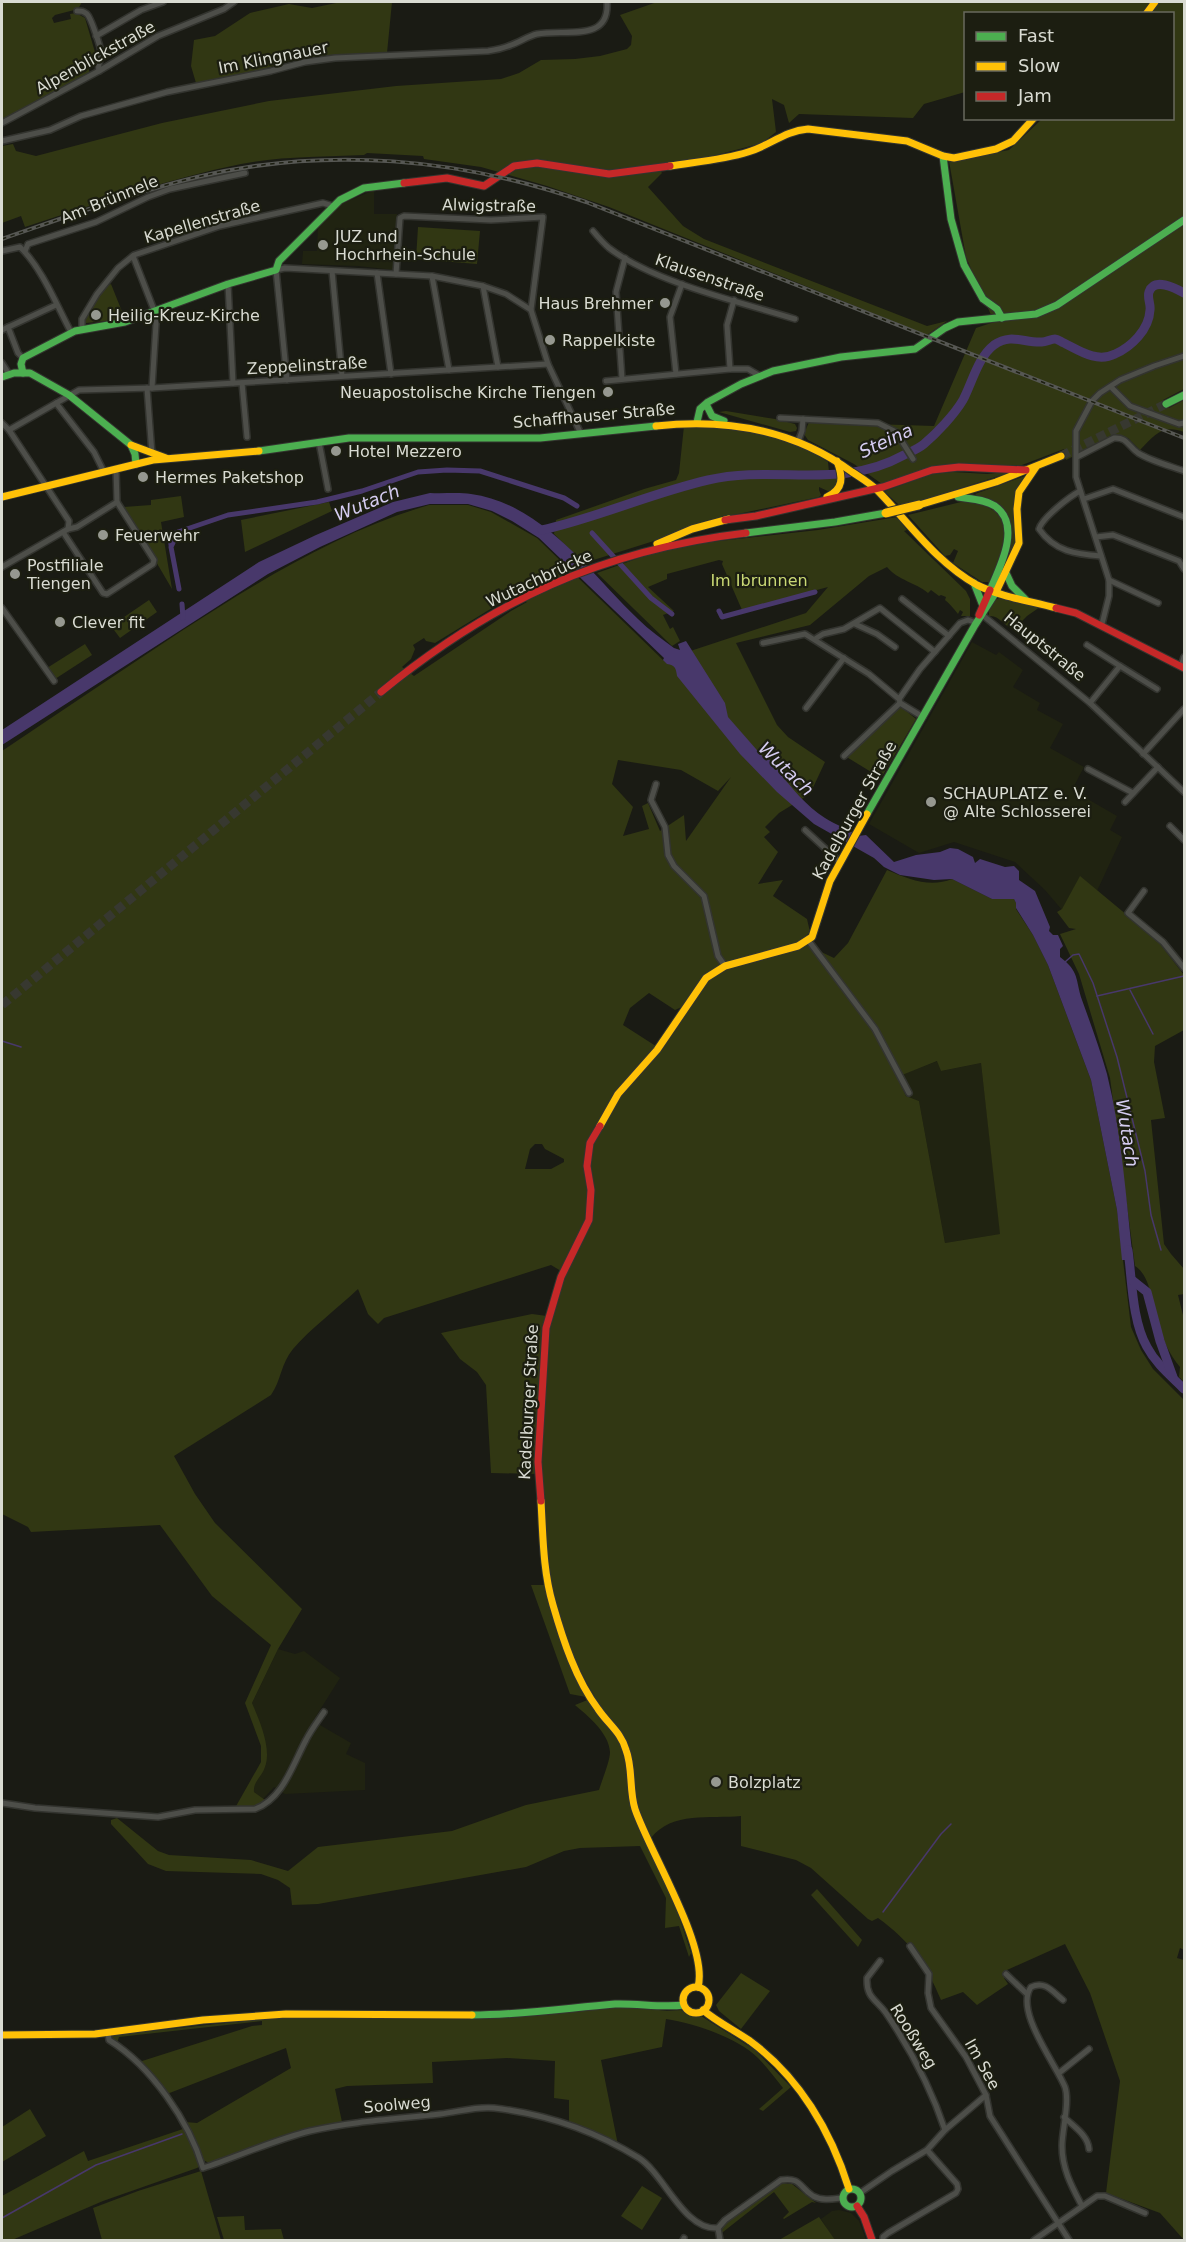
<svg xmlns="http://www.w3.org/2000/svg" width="1186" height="2242" font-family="'DejaVu Sans',sans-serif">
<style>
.built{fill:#202311}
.green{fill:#313713;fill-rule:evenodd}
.water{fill:#48386b}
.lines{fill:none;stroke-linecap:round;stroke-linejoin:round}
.stream{stroke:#48386b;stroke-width:1.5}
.canal{stroke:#48386b;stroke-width:5}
.river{stroke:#48386b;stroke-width:9}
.highway-tunnel{stroke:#373830;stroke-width:9;stroke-dasharray:9 4.5;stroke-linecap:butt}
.street-casing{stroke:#33342f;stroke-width:8}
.fast-casing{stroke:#33342f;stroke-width:9}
.slow-casing{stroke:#33342f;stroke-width:9}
.jam-casing{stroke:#33342f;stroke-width:9}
.street{stroke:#4d4e49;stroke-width:5}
.fast{stroke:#4caf50;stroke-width:7}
.slow{stroke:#ffc107;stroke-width:7}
.jam{stroke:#c62828;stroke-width:7}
.rail-casing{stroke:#565753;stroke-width:4}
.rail{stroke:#1c1e11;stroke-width:1.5;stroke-dasharray:4.5;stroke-linecap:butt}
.slow-bridge-casing{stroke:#33342f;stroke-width:11;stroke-linecap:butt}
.slow-bridge{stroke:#ffc107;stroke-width:9}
.poi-dot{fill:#969890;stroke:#1c1e11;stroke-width:2}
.labels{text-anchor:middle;stroke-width:4.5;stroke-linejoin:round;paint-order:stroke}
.street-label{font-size:16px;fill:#d9dbd2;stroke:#1c1e11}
.poi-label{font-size:16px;fill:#d9dbd2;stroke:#1c1e11;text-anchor:start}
.park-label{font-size:16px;fill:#cad975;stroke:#1c1e11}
.water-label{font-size:18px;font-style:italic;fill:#d5ccf1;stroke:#1c1e11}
</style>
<rect width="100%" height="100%" fill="#1a1b14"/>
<g class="built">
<path d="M374,190V214H397L395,270L358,266L302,264L303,251H317L318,224L341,204Z"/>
<path d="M972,642L996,655L999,652L1023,670L1013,687L1040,703L1037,710L1063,724L1050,748L1084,767L1072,790L1117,816L1110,830L1122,837L1097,891L1080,877L1062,910L1045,890L1015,862L954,842L919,853L869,824Z"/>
<path d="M938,1061L941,1071L981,1063L1001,1234L945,1243L919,1101L906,1096L897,1076Z"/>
<path d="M278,1649L295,1654L304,1651L340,1678L313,1721L351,1743L346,1754L365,1763V1790L285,1794L274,1787L263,1799L254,1792L253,1786L265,1767L266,1745L252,1703Z"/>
<path d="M839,2210L851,2213L859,2221L866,2240H834L821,2219L832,2211Z"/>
</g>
<g class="green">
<path d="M2,2H82L78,9L55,15L52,18L54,23L71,19L70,14L76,13L85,18L97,59L87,64L90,74L2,121Z"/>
<path d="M341,2H392L387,53L299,58L257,71L196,83L191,66L194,40L215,36L250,13L289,4L312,8Z"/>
<path d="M657,2H1184V389L1163,400L1169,408L1184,400V432C1162,424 1155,435 1140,450L1128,438L1114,436L1066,460L1064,449L1022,465H975L882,484L854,464L808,440L804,434L809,422L934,426L976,328L994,322L966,257L949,161L1009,150L1042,119L1172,118V14H966L965,92L924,104L913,118L799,114L789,123L784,105L772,99L776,132L762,143L660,170L662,173L648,187L683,226L704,239L927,326L947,321L927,335L609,207L547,186L481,167L424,159L423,156L367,153L364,155C323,157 281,156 241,164C167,179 96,204 25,227L21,216L2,223V146L13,144L16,151L36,156L162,123L269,101L396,86L501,79L519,73L541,60L575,59L600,56L627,49L631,45L632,36L620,15Z"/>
<path d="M418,227L480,231L477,264L416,259Z"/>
<path d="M111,284L125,319L86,323L84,318L105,287Z"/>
<path d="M726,411L775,419L795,424L797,428L796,431L790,432L719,412Z"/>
<path d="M684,426C733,426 787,434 828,462L829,472H837C840,481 837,486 830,492L819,487V490L821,495L819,497L705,521L657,540L584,563L554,534L556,520L644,489L676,480L679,473Z"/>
<path d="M953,472L987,474L1005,472V474L927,499L899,505L886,493L885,491L932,474Z"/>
<path d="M1025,476L1016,541L999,581L1011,527L975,494Z"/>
<path d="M181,496L184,517L161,522L172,589L124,507L151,505V500Z"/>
<path d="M965,501C986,504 1006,511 1006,538C1006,548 994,571 989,582H982L953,563L958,551L954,549L950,555L945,556L908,515Z"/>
<path d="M329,502L332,511L245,552L241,520Z"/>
<path d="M429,505H468L491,512L537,538L663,660L806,613L828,587L742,610L722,564L723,561L719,560L667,574V579L648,587L674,611L663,615L670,629L673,627L680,641L672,646L597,573L650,554L701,543L818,530L897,517L907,530L904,531L966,591L970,599V616H961L963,612L960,610L958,614C953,608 950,604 945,600L946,597L941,595L939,596L931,590L928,593C915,582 899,581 887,567L869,576L810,625L736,643L777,725L788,737L825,762L810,794L779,813L765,827L770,832L764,837L778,852L758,884L783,880L773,896L807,919L810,932L800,942L834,958L848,943L887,870C908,879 930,888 952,879L992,899H1014L1016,903V909L1033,935L1048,965L1091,1080L1117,1210L1131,1327L1141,1350L1153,1369L1184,1400V1950L1180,1948L1177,1958L1184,1960V2240L1160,2213L1106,2193L1120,2081L1090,1993L1065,1944L1007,1970L1004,1978L1008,1984L977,2005L963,1992L941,2000C926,1964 910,1941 878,1918L872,1921L868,1919L811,1868L796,1860L741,1846V1816C710,1819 672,1811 651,1838L644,1839L673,1898L691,1953L689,1957L679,1926L665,1928L666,1898L640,1846L580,1848L564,1851L526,1867L318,1904L292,1905L290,1888L278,1880L261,1874L166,1871L148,1864L111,1824V1820L117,1818L158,1851L169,1855L251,1860L288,1871L318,1847L452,1831L526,1805L599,1790C602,1780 610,1761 610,1752C609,1733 588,1716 575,1705L595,1697C573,1661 554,1613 549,1571C544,1539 543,1506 541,1474L491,1473L486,1385L477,1372L460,1359L441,1333L532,1314L547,1316L561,1271L551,1265L384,1318L378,1324L368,1314L358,1289C338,1308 310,1329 293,1349C281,1363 281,1381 271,1395L174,1456L195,1494L215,1523L302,1609L278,1649L252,1703C259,1720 272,1748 265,1767C262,1777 253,1781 254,1792L265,1800L255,1806L235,1808L261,1762V1746L245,1703L271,1645L212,1596L160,1525L31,1532L28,1527L2,1514V751C62,711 122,670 183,630C261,580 340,531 429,505ZM515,594L527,602L511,611L414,676L402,667L411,659L415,649L413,645L424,638L426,641L435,643ZM618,760L681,770L718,791L731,777L686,841L684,815L660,831L648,803L642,806L649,829L623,836L633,807L612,784ZM649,993L675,1010L695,1001L662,1050L623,1025L630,1008ZM937,1061L941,1071L981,1063L1000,1234L945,1243L919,1101L906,1096L897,1077ZM535,1144H542L545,1149L564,1159V1162L551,1169H525L530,1149Z"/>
<path d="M999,598L1040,607L1027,616L1014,629C1004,627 1000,615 989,616C988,609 992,601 999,598Z"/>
<path d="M149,600L157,612L120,638L111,626Z"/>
<path d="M85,644L92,655L55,679L47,668Z"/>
<path d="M900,706L916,719L881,778L845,756Z"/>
<path d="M1080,876L1157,940L1184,975V1030L1155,1046L1154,1062L1165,1118L1151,1120L1164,1244L1171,1254L1184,1269V1294L1178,1295L1184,1319V1382L1179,1377L1180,1367C1169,1354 1162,1338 1157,1321C1152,1304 1151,1276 1135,1266L1110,1078L1079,974L1060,934L1076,929L1069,928L1057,912L1062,909Z"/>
<path d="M531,1585H544L586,1697L570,1694Z"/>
<path d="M817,1889L862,1940L858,1947L811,1895Z"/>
<path d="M741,1973L770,1991L741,2029L719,2011L716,2005Z"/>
<path d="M626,2006L667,2011L681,2010L691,2015L701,2016L755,2050L791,2087L763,2111L759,2109L783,2088C775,2078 767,2067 758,2058C738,2038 694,2023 666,2019L662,2047L601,2060L618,2145L569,2122V2100L554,2098L555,2061L507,2058L432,2062L433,2083L347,2086L335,2089L342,2122L314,2128L209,2163L203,2160L196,2141L185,2122L197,2123L291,2068L286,2048L167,2094L139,2062L252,2026L262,2025V2021L119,2037L117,2043L112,2040V2035L283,2017L500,2018Z"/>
<path d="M30,2109L46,2136L2,2162V2127Z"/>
<path d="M183,2129L193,2146L200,2166L197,2168L103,2201L12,2240H2V2196L84,2151L88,2161Z"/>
<path d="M201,2171L221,2240H102L93,2208L138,2191Z"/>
<path d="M780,2183L792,2184L816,2203L812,2202L784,2219L783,2218L789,2212L774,2192L723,2232L719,2233L713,2230Z"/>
<path d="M642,2186L662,2198L642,2230L621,2216Z"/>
<path d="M244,2216L245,2230L281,2229L284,2240H224L217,2217Z"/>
<path d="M819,2217L835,2240H779Z"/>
</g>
<path class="water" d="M430,493C443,494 458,492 471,494C543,504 590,573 638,619C649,630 662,639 674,648L680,650L678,644L686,641L725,703L728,717L763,757L780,765L778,771C792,788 806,806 825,818C836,825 847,828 858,836L866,835L894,862L916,855L940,852L950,848L958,849L973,857L975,863L980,859L1005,867L1014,866L1019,871V880L1035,891L1050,927L1049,931L1053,935H1058L1063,946L1060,949V957C1080,972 1075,979 1082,1000C1091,1025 1100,1049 1107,1074C1122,1134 1126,1199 1133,1260H1122L1117,1210L1091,1080L1048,965L1033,935L1016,908V903L1014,899H992L952,879L934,880L900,875L884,867L874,858L814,824L777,792L740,754L677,676C676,668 675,665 667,664L663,660L664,658L539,538L512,521L492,511L468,504H430L397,512L320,547L268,574L2,745V730L259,562L316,535L393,502Z"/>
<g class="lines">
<g class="stream">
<path d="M1065,962L1073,955L1079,954L1093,983L1117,1057L1145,1171L1151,1215L1161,1250"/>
<path d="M1130,990L1153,1034"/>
<path d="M1097,996L1184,976"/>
<path d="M2,1041L21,1047"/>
<path d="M883,1912L941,1834L951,1824"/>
<path d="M2,2218L96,2165L182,2134"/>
</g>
<g class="canal">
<path d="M592,533L651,598L672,614"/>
<path d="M171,545L170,535L178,532"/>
<path d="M179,589L171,547L178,532L228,515L317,502L362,491L418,472L447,470L480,471L564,498L577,506"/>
<path d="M182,604L183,618"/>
<path d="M719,611L722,617L815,592"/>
</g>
<g class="river">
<path d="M542,530C599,517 652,493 708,480C776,464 839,491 904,455C910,452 918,449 924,444C937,433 954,415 963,400C972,383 978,357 994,345C1011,333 1024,343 1042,342C1046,342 1051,339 1055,339C1058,339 1061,342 1064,343C1080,351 1097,363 1115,354C1131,347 1149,330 1150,310C1151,304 1147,298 1149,292C1154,277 1175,288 1184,293"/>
<path d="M1128,1250C1132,1279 1132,1321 1147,1347C1156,1364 1171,1376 1184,1389"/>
<path d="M1132,1280L1147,1292L1160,1341L1173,1377"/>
</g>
<g class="highway-tunnel">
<path d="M1061,456L1166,404"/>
<path d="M2,1005L381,692"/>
</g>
<g class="street-casing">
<g id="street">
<path d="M77,11C82,11 83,11 87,14C91,18 100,45 101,52C102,59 97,63 99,71"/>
<path d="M96,36L141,10L163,2"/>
<path d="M2,123L99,71L158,36L224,9L234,2"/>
<path d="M2,141L50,130L81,116L167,92L271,71L305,62L335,58L488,51C496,50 504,48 511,45C520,42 528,36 537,34C563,28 610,44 607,2"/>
<path d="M593,231C598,237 603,243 609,248C653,282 740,302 795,319"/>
<path d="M2,251L20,247C42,268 57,306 71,332"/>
<path d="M25,251L28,244L96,222L148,197L170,189L245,173"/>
<path d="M133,256L154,310L156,324L152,388"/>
<path d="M332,271L342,376"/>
<path d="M377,273L391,374"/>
<path d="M396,274L400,218L404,216L491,220L543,217L531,310"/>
<path d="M432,276L449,370"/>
<path d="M228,284L233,383"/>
<path d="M483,286L498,367"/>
<path d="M8,327L18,353L23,358"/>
<path d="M82,328V319L97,294L118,268L134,255L220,226L323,203L333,206"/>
<path d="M2,330L56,305"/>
<path d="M2,363L9,374"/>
<path d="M730,369L727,325L734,300"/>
<path d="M676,374L670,317L682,284"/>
<path d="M622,379L616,292L625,258"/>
<path d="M287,380L276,270L285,268L432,276L483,286L506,294L531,310L548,364L581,434"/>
<path d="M606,381L730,369H748L760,376"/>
<path d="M242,383L247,437"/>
<path d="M1111,387L1130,406L1179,424L1184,423"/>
<path d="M147,388L152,454"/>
<path d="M56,403L94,452L104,472"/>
<path d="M780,418L878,423L896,432L913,459"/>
<path d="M2,423L9,430L69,521L68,529"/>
<path d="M9,430L79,390L152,388L548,364"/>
<path d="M319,442L328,489"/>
<path d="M798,442L802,431L803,419"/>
<path d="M1077,457L1114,438C1127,437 1128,446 1138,453C1151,461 1170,466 1184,471"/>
<path d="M1080,491C1069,497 1042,518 1039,529C1055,552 1076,554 1101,556"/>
<path d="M1084,499L1113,489L1184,517"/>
<path d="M63,532L103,593L107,594L153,564L154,560L117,502L116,469"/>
<path d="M1096,537L1113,535L1179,561L1184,569"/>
<path d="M2,567L68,529L77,527L117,502"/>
<path d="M1109,580L1158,603"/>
<path d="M902,599L949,636"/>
<path d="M2,608L54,681"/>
<path d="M980,613L1090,703L1184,792"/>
<path d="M855,624L877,634L895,647"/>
<path d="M1102,624L1109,596V580L1076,477V431L1092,401L1100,393L1120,380L1154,366L1184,356"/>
<path d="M815,639L823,634L844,629L880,608L935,652"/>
<path d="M763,643L805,634L869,674L899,699L900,703L923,717"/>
<path d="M1087,645L1120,666"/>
<path d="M1181,666L1184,657"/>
<path d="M899,699L920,669L960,623L968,620L977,623"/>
<path d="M1090,703L1120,666L1157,689"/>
<path d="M806,708L844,658"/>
<path d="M1143,754L1184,709"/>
<path d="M844,756L900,703"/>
<path d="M1088,769L1133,793"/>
<path d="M656,784L651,800L665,827L668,855L674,866L704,896L718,956L725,966"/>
<path d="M1125,802L1158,767"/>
<path d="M1170,826L1184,840"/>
<path d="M805,830L840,862"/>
<path d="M1144,891L1128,913L1163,942L1184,968"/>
<path d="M808,940L875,1029L909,1093"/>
<path d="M2,1803L35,1808L158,1817L195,1810L255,1809C283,1799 293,1764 306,1740C311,1730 318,1721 324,1712"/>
<path d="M910,1946L929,1974L928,1993L931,2008L966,2057L986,2095L990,2116L1069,2240"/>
<path d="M880,1961L867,1978C866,1998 876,1999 886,2013C911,2050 931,2088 945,2130"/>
<path d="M1006,1974L1027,1994"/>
<path d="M1063,2000C1053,1992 1045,1980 1031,1987C1014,2011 1056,2064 1065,2087C1070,2102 1062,2130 1062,2146C1062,2169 1072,2187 1082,2206"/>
<path d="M108,2032L109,2040C151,2066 189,2121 203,2168C239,2156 274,2140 310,2131C354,2121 396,2119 440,2114C458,2112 477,2106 494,2108C546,2114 595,2131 639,2158C664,2174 684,2231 718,2228L720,2240"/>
<path d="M1059,2073L1089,2049"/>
<path d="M1064,2117C1073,2126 1088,2135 1089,2149"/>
<path d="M860,2193L892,2171L927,2150L945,2130L986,2095"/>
<path d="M718,2228L725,2220L781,2180C801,2177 799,2187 813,2196C822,2201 833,2199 842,2198"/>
<path d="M683,2240L684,2238"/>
<path d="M883,2240V2237L888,2233L956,2193L958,2189L957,2184L927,2150"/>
<path d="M1034,2240L1097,2196H1105L1145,2213"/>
</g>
</g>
<g class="fast-casing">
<g id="fast">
<path d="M943,156L951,219L964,265L983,299L997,309L1002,318"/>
<path d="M23,373L21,364L23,358L75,331L125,322L228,284L276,270L279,261L340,200L364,188L404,183"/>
<path d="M2,377L14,373H30L69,395L131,445L135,454L136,464"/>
<path d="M1166,404L1184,395"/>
<path d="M707,406L712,416L724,421"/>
<path d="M697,422L700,409L708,402L741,384L773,371L841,357L915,349L945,328L958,322L1036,314L1057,305L1184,220"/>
<path d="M259,451L349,438H540L656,426"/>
<path d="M958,497C970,499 984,499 995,506C1022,525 1000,567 990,590"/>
<path d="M746,533L835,522L886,513"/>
<path d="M1006,573L1012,586L1026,600"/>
<path d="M974,583L983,606"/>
<path d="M867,814L975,625L996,592"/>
<path d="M472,2015C520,2015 567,2008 615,2004C638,2003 661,2008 684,2005"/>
<circle cx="852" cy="2198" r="9"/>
</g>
</g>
<g class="slow-casing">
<g id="slow">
<path d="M1146,14L1155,2"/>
<path d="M670,166C695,162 723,160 748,152C771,145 784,131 808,129L907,141L943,156L954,158L996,149L1013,141L1034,118"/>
<path d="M656,426C726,418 794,430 852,472C861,478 870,483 878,491C910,524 936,562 977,585C1001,597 1031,601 1056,608"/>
<path d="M131,445L166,458"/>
<path d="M2,497L153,460L259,451"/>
<path d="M827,497C844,489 843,477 837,461"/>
<path d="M919,505L996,482L1061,456"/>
<path d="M657,544L692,529L729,519"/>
<path d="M996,592L1019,543L1017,509L1019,492L1036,467"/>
<path d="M600,1126L618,1094L657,1050L706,978L725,966L798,946L812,937L830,881L867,814"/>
<path d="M541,1501C543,1536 543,1571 553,1605C563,1640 576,1680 598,1709C608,1724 621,1732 626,1750C633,1768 629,1790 635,1809C649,1851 709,1947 698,1987"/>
<circle cx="696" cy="2000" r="13"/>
<path d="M703,2010C717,2022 734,2030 750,2041C799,2077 831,2131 849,2189"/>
<path d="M2,2035L95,2034L203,2020L286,2014L472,2015"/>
</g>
</g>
<g class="jam-casing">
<g id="jam">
<path d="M404,183L447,178L484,186L514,166L537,163L609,174L670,166"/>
<path d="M725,520L756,516L883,487L932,470L959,467L1026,470"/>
<path d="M1056,608L1076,613L1184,668"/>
<path d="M979,615L990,590"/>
<path d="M381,692C492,601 602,550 746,533"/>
<path d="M541,1501L538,1462L546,1328L561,1277L589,1220L591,1190L587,1166L590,1143L600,1126"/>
<path d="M857,2206L864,2217L872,2240"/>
</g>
</g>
<use href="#street" class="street"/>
<use href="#fast" class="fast"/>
<use href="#slow" class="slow"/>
<use href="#jam" class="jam"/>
<g class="rail-casing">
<path id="rail" d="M2,239C66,217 131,193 197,177C327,146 460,158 586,202L1184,438"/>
</g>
<use href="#rail" class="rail"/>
<g class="slow-bridge-casing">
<path id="slow-bridge" d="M886,513L919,505"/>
</g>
<use href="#slow-bridge" class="slow-bridge"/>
</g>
<g class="poi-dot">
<circle cx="323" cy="245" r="6"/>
<circle cx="665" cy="303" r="6"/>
<circle cx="96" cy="315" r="6"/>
<circle cx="550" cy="340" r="6"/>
<circle cx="608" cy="392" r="6"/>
<circle cx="336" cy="451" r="6"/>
<circle cx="143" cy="477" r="6"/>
<circle cx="103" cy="535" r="6"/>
<circle cx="15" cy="574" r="6"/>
<circle cx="60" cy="622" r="6"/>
<circle cx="931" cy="802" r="6"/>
<circle cx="716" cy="1782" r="6"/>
</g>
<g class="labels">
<g class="street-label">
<text transform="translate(95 57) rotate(-29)" y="6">Alpenblickstraße</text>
<text transform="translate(273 57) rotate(-11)" y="6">Im Klingnauer</text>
<text transform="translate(109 199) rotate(-22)" y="6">Am Brünnele</text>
<text transform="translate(489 205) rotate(1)" y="6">Alwigstraße</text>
<text transform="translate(202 221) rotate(-16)" y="6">Kapellenstraße</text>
<text transform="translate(710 277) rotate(19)" y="6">Klausenstraße</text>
<text transform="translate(307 365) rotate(-3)" y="6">Zeppelinstraße</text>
<text transform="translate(594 415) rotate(-5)" y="6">Schaffhauser Straße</text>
<text transform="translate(539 578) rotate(-25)" y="6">Wutachbrücke</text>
<text transform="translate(1045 646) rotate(39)" y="6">Hauptstraße</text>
<text transform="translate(854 810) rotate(-61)" y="6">Kadelburger Straße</text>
<text transform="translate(528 1402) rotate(-87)" y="6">Kadelburger Straße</text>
<text transform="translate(914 2036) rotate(58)" y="6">Rooßweg</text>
<text transform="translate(983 2064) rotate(61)" y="6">Im See</text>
<text transform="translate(397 2104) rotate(-5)" y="6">Soolweg</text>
</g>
<g class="poi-label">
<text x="335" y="242">JUZ und<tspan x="335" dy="18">Hochrhein-Schule</tspan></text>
<text x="653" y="309" text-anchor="end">Haus Brehmer</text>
<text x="108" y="321">Heilig-Kreuz-Kirche</text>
<text x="562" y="346">Rappelkiste</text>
<text x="596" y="398" text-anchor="end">Neuapostolische Kirche Tiengen</text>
<text x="348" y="457">Hotel Mezzero</text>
<text x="155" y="483">Hermes Paketshop</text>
<text x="115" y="541">Feuerwehr</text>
<text x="27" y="571">Postfiliale<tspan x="27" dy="18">Tiengen</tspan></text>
<text x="72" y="628">Clever fit</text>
<text x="943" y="799">SCHAUPLATZ e. V.<tspan x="943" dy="18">@ Alte Schlosserei</tspan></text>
<text x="728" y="1788">Bolzplatz</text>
</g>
<g class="park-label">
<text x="759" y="586">Im Ibrunnen</text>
</g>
<g class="water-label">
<text transform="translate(886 441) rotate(-25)" y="6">Steina</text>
<text transform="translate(367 503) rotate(-22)" y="6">Wutach</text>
<text transform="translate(786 769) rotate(44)" y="6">Wutach</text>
<text transform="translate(1127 1133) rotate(81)" y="6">Wutach</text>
</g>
</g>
<rect width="1186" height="2242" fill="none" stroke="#d9dbd2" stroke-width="6"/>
<rect x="964" y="12" width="210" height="108" fill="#1c1e11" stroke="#686a5e" stroke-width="1.5"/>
<rect x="976" y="32" width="30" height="9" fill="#4caf50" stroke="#686a5e" stroke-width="1.5"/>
<text x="1018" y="42" font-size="18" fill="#d9dbd2">Fast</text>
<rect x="976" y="62" width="30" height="9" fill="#ffc107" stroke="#686a5e" stroke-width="1.5"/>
<text x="1018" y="72" font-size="18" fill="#d9dbd2">Slow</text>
<rect x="976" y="92" width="30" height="9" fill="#c62828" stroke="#686a5e" stroke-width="1.5"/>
<text x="1018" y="102" font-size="18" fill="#d9dbd2">Jam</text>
</svg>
